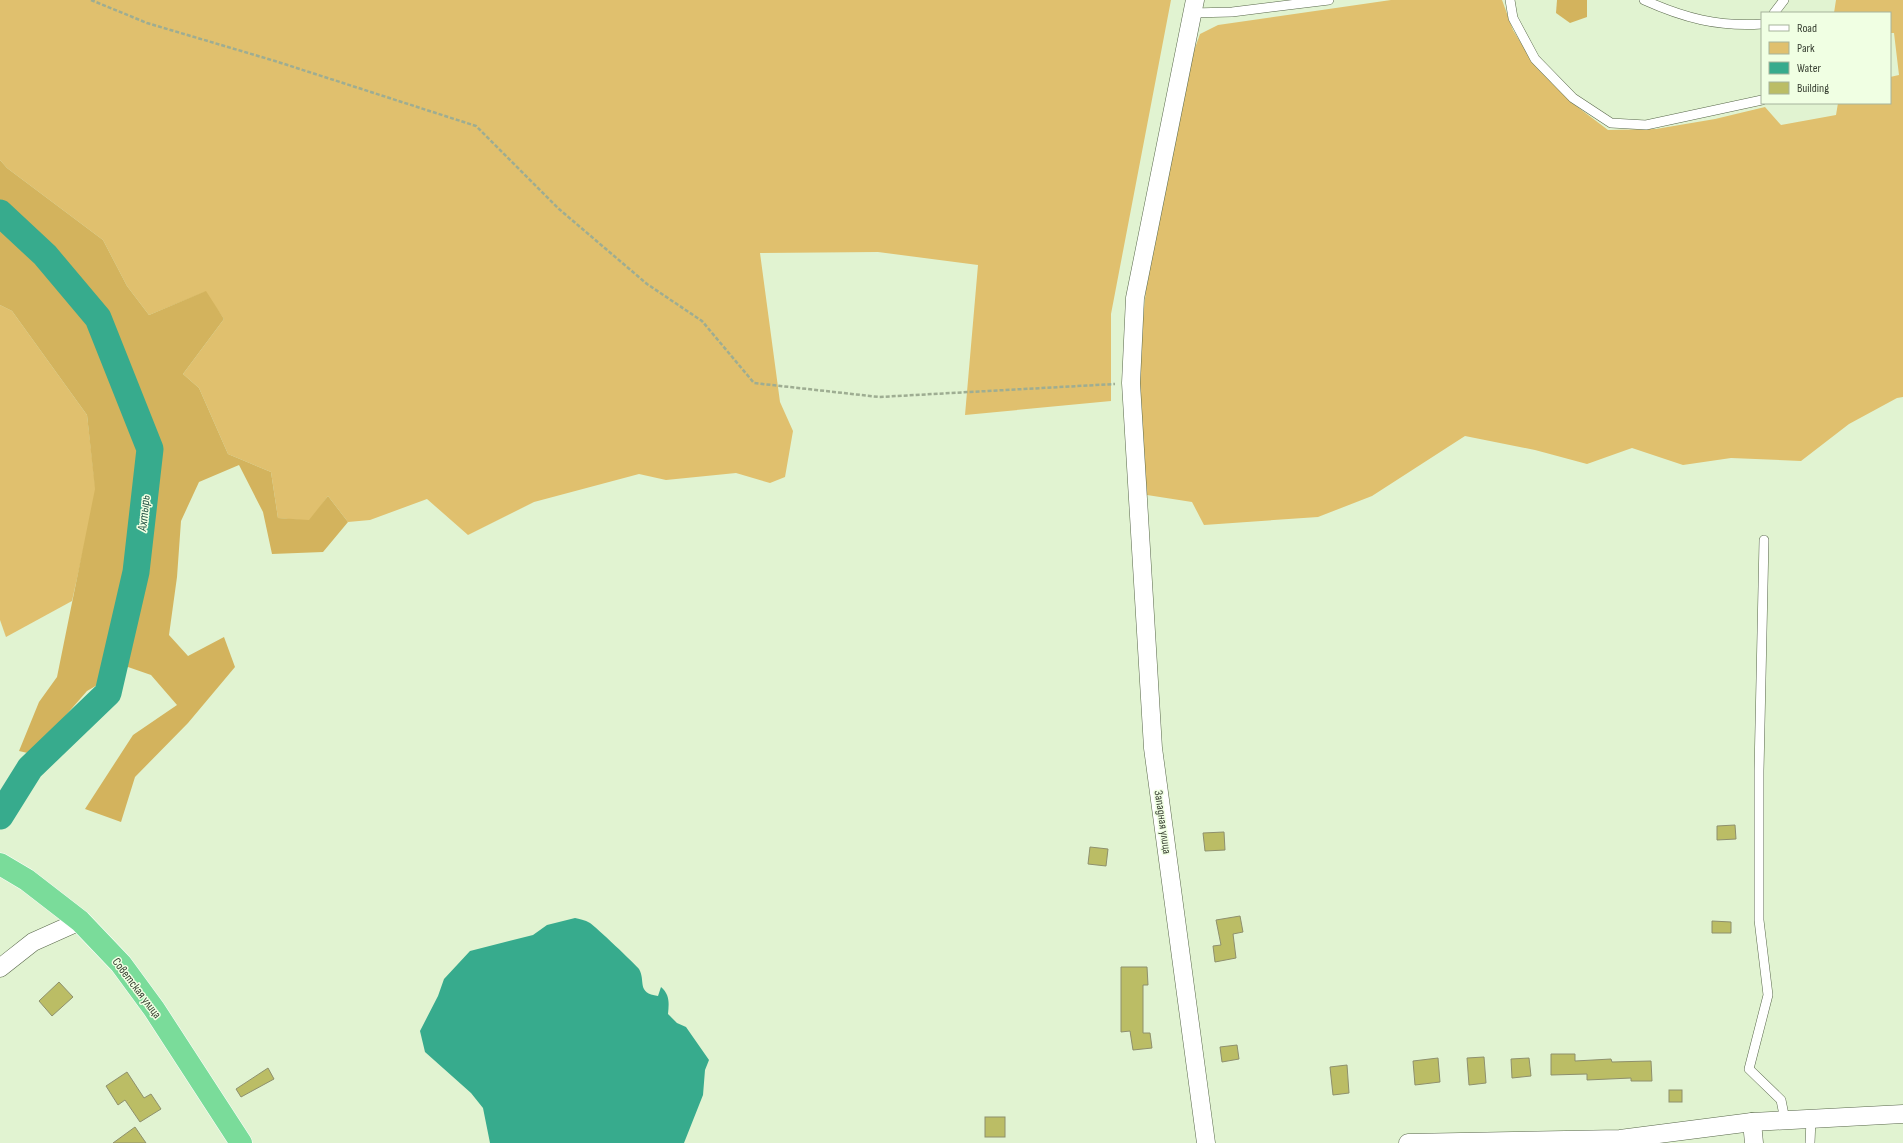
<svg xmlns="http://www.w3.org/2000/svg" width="1903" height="1143" font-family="'Sofia Sans Condensed',sans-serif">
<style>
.green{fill:#e0c06e}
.forest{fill:#d3b35d}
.water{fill:#37ab8d}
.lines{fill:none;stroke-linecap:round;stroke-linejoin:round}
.river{stroke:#37ab8d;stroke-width:27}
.building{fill:#bbbd65;stroke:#8e906d}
.service-casing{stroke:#58674a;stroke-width:10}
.minor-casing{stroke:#58674a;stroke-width:19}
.trunk-casing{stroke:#fff;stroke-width:23}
.path{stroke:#9ead92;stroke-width:2.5;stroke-dasharray:4 2;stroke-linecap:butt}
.service{stroke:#fff;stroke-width:9}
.minor{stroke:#fff;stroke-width:18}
.trunk{stroke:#7adc9a;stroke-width:22}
.labels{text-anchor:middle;stroke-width:3;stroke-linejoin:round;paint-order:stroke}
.street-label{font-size:12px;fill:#384032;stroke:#f0ffe3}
.water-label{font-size:13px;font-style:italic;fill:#285749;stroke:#f0ffe3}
</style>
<rect width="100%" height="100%" fill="#e1f3d1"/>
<g class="green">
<path d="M0,0H1171L1111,314V401L965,415L978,265L878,252L760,253L780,402L793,431L785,477L770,483L736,473L666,480L639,474L534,502L468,535L427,499L370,520L348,522L328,496L310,521L278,518L271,472L228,454L199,388L183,374L224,319L205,292L149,315L127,286L103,240L7,168L0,160Z"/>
<path d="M1391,0H1502L1513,30L1536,67L1571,102L1608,130L1656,129L1715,119L1765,107L1781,125L1836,115L1838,103H1890V77L1899,75L1894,33H1890V13H1834L1836,0H1903V397L1897,398L1849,424L1801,461L1731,458L1683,465L1632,448L1587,464L1535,450L1465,436L1372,496L1318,517L1204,525L1192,502L1147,495L1137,377L1146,289L1187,70L1200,34L1218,25Z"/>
<path d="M0,305L12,311L87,415L96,493L72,601L6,637L0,620Z"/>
</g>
<g class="forest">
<path d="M1557,0H1587V17L1570,23L1556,13Z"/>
<path d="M0,160L7,168L103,240L127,286L149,315L206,291L224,319L183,374L199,388L228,454L271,472L278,518L309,520L328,496L348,522L323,552L272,554L263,512L239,465L199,482L181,521L177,577L169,635L188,656L224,637L235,667L188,723L135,777L121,822L85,809L133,735L177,705L151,675L128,667L87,691L32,754L19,751L39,702L57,677L95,489L87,415L12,311L0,305Z"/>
</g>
<path class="water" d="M575,918C579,919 585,920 590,923C595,926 636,965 639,969C646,981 636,993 658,996L661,987C670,995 669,1003 668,1014L677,1023L686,1027L709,1060L705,1070L703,1095L684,1143H490L483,1108L471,1093L425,1052L420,1031L438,996L444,979L470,951L533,935L547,925Z"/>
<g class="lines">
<path class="river" d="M0,213L45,255L98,318L150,449L136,572L108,693L30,768L0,816"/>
</g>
<g class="building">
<path d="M1735,825L1736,839L1717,840V826Z"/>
<path d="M1224,832L1225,850L1205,851L1203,833Z"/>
<path d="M1090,847L1108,849L1106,866L1088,864Z"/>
<path d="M1240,916L1243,932L1233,934L1236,958L1215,962L1213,946L1221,945L1216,920Z"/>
<path d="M1712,921L1731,922V933H1712Z"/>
<path d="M1121,967H1147L1148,985H1143V1033H1150L1152,1048L1133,1050L1130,1031L1121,1032Z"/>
<path d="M59,982L73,997L52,1016L39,1001Z"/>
<path d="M1237,1045L1239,1059L1222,1062L1220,1047Z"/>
<path d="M1551,1054H1575V1061L1611,1059L1612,1062L1651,1061L1652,1081H1631V1078L1587,1080V1074L1551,1075Z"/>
<path d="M1484,1057L1486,1083L1469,1085L1467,1058Z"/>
<path d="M1438,1058L1440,1082L1415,1085L1413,1061Z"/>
<path d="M1529,1058L1531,1076L1512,1078L1511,1059Z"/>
<path d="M1347,1065L1349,1093L1333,1095L1330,1067Z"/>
<path d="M268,1068L274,1079L241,1097L236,1089Z"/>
<path d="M127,1072L144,1098L151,1094L161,1109L140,1122L125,1100L118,1105L106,1086Z"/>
<rect x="1669" y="1090" width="13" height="12"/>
<rect x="985" y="1117" width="20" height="20"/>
<path d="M135,1127L146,1143H113Z"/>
</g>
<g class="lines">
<g class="service-casing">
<g id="service">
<path d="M1510,0L1513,18L1535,59L1573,98L1611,123L1646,125L1762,100"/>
<path d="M1644,0C1684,18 1718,27 1762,24"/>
<path d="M1192,13L1232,12L1329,0"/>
<path d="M1774,13L1784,0"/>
<path d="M1764,540L1759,771V920L1768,995L1749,1069L1781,1100L1785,1120"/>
<path d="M1810,1143L1811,1119"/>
</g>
</g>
<g class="minor-casing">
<g id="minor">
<path d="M1195,0L1135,298L1131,383L1153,748L1206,1143"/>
<path d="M0,968L33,942L80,921"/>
<path d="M1752,1122L1754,1143"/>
<path d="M1408,1143L1620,1139L1752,1122L1903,1114"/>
</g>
</g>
<g class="trunk-casing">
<path id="trunk" d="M0,864L27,880L80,921L121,964L154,1009L241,1143"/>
</g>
<path class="path" d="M91,0L147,23L275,61L476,126L559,209L647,284L702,321L754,383L879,397L1115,384"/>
<use href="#service" class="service"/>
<use href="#minor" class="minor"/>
<use href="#trunk" class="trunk"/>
</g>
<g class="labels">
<g class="street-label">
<text transform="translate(1163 822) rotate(82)" y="4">Западная улица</text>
<text transform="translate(137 988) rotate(53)" y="4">Советская улица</text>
</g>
<g class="water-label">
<text transform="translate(143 513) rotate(-84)" y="5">Ахтырь</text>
</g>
</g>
<rect x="1761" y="12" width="130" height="92" fill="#f0ffe3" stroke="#a6b39c"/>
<rect x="1769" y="25" width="20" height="6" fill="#ffffff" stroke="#a6b39c"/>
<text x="1797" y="32" font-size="12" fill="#384032">Road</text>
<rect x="1769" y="42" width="20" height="12" fill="#e0c06e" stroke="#a6b39c"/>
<text x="1797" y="52" font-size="12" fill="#384032">Park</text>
<rect x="1769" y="62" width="20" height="12" fill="#37ab8d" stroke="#a6b39c"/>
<text x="1797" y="72" font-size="12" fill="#384032">Water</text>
<rect x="1769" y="82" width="20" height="12" fill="#bbbd65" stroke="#a6b39c"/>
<text x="1797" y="92" font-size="12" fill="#384032">Building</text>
</svg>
